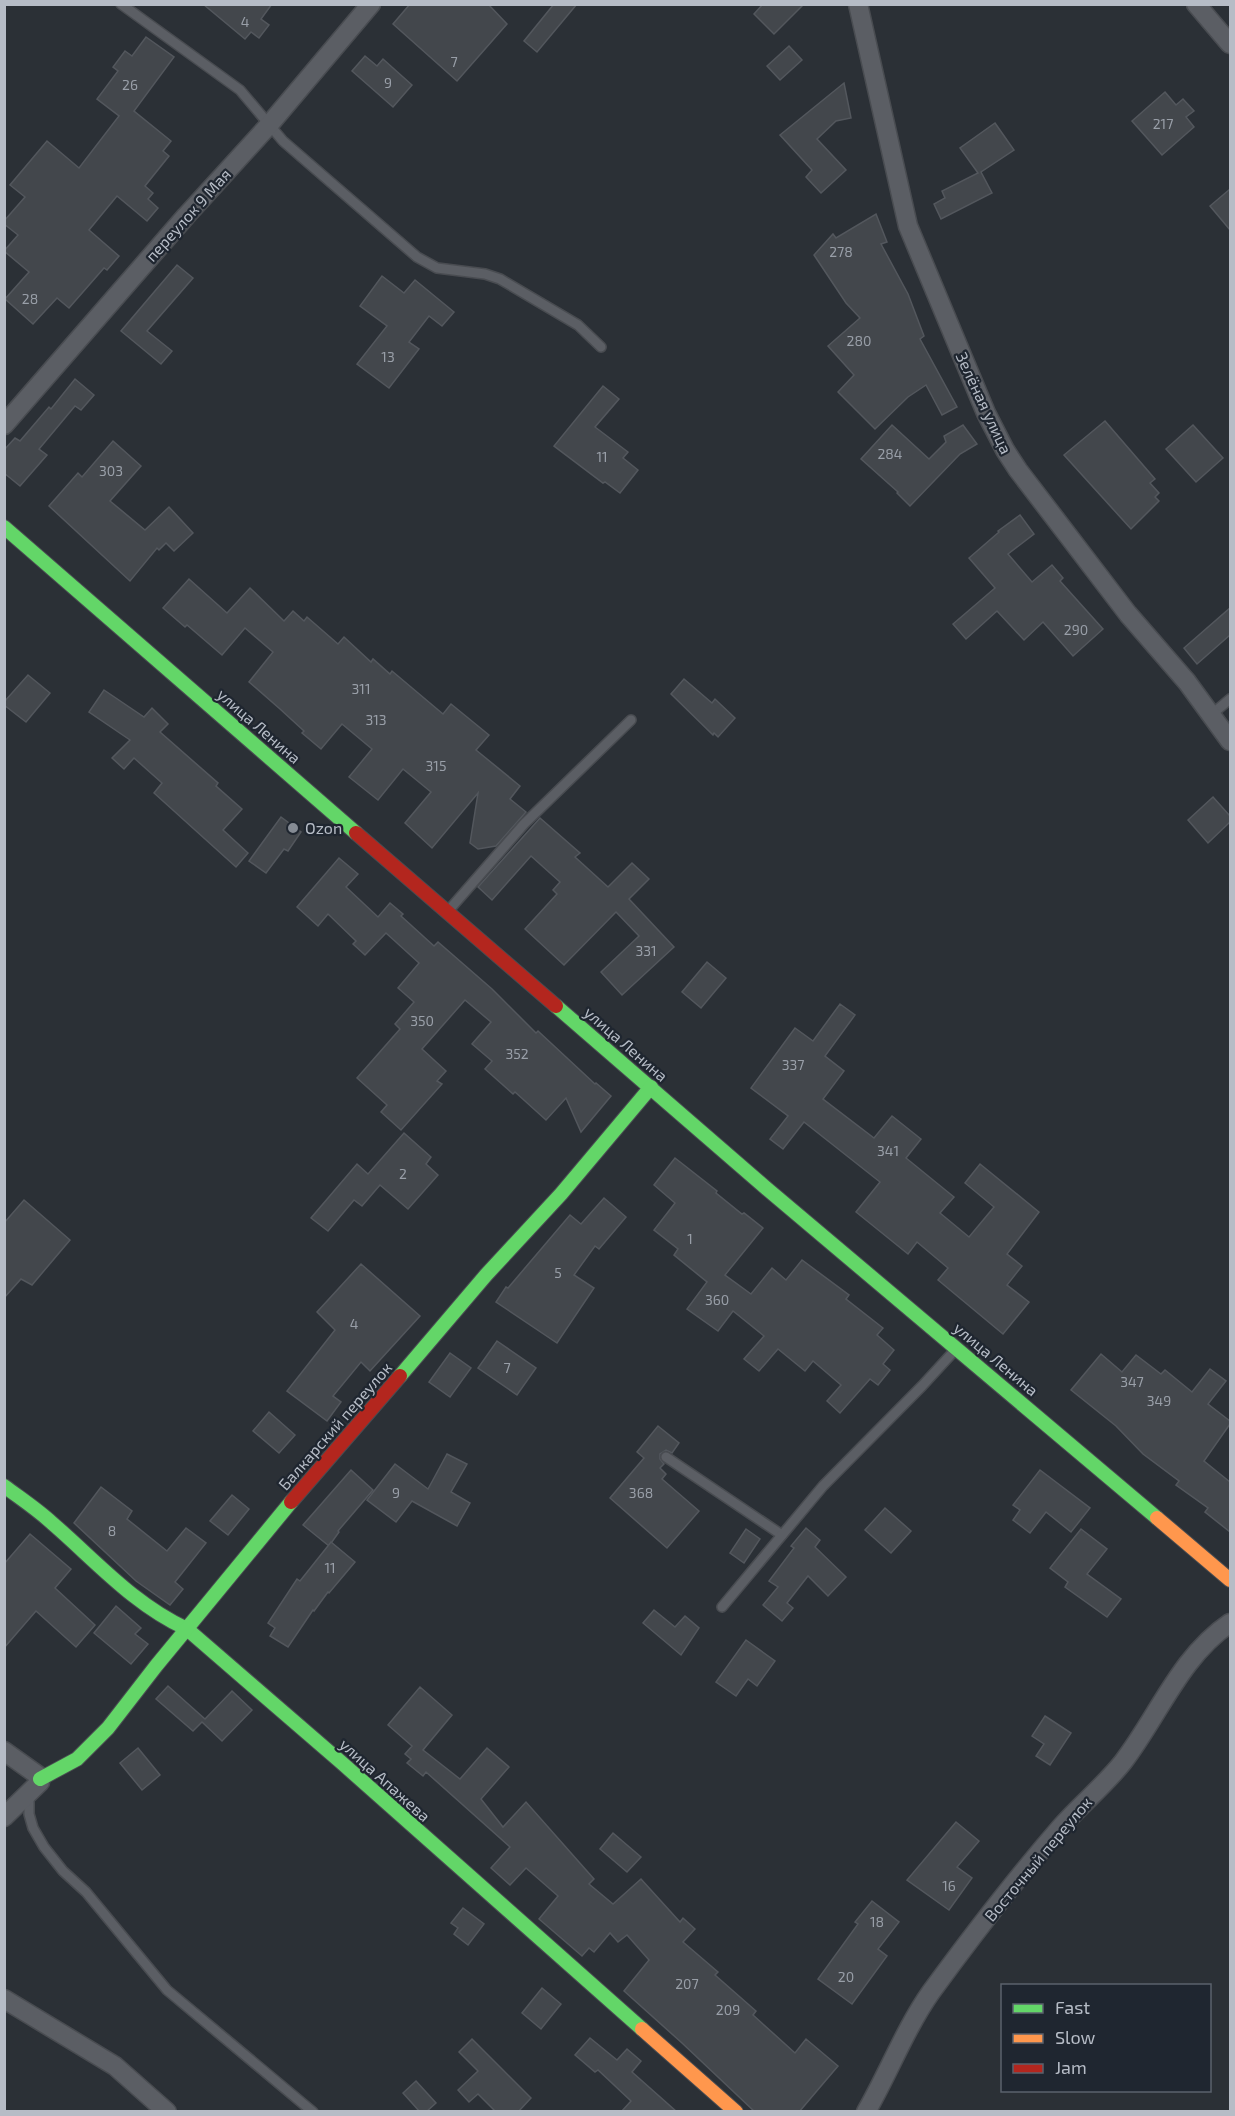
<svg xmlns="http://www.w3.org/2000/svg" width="1235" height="2116" font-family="'Exo 2',sans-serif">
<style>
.building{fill:#43474c;stroke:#53575d;stroke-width:1.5}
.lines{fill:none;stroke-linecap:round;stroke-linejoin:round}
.lane-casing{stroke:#494c51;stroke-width:12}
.street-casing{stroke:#494c51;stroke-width:21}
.fast-casing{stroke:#494c51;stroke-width:16}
.slow-casing{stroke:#494c51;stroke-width:16}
.jam-casing{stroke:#494c51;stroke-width:16}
.lane{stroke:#5b5e64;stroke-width:9}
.street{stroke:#5b5e64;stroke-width:18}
.fast{stroke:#63d668;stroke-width:14}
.slow{stroke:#ff974d;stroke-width:14}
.jam{stroke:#b3261e;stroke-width:14}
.poi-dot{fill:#858b94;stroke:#1f2630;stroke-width:2}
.labels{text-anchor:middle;stroke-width:4.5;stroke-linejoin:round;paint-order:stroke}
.number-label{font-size:14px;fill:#999fa8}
.street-label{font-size:16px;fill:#b6bcc6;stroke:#1f2630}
.poi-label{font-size:16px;fill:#b6bcc6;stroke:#1f2630;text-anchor:start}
</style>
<rect width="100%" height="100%" fill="#2b3036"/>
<g class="building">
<path d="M203,4H272L261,19L269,25L259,38L251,32L245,39Z"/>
<path d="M410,4H488L507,24L457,81L393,24Z"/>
<path d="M554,4H577L537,52L524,41Z"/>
<path d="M763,4H804L774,34L754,14Z"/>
<path d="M146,37L174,57L134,111L171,141L163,151L169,156L145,186L153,193L148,199L158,208L147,221L117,196L89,230L119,256L107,270L104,268L69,308L57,298L33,324L5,299L29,272L4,251L18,235L4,224V221L25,197L10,185L47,141L79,168L119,116L97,99L118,71L113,67L125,51L132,56Z"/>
<path d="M789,46L802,60L780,80L767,66Z"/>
<path d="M365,56L377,66L383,59L412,85L393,107L352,71Z"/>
<path d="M844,83L851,118L836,121L817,139L846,170L821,193L806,177L812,170L780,135Z"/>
<path d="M1165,92L1176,105L1183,99L1194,111L1186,117L1194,127L1162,155L1132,121Z"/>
<path d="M995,123L1014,150L981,172L992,193L941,219L934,204L945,198L942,191L978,173L960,148Z"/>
<path d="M1230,189V230L1210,206Z"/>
<path d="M876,214L887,242L881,244L908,294L924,336L920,339L957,407L942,415L926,385L908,397L875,429L838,392L854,375L828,346L860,318L846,303L814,255L833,234L836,238Z"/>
<path d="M177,265L193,278L147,331L172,351L161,364L121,331Z"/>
<path d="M382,276L404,293L415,280L454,312L442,326L429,316L409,342L419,349L389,388L357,364L387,326L360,306Z"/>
<path d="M75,379L94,395L81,410L75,406L39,449L47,455L20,486L4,473V450L15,438L20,441L49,407L51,409Z"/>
<path d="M603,386L619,399L595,427L628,452L623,458L638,470L620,493L605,482L603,483L554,446Z"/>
<path d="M1105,421L1155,479L1150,483L1159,493L1155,497L1159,501L1131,529L1064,455Z"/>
<path d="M892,425L929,459L946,442L944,436L963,425L977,444L960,454L910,506L897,493L898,492L861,459Z"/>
<path d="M1193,425L1223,458L1196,482L1166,449Z"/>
<path d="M113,441L141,466L110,501L145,530L169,507L193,533L174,551L166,543L159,550L157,548L130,581L49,506L78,473L82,477Z"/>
<path d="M1020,515L1034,534L1008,554L1032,582L1052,565L1063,578L1060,581L1103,629L1073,656L1043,622L1024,640L997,611L966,639L953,624L995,588L969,558L999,532L998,531Z"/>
<path d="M189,579L227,613L250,588L284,621L293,611L304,621L307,617L338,644L344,637L371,662L373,659L390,674L392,671L443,714L451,704L489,735L476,750L520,786L510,799L526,812L496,846L478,849L470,843L478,793L432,848L405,823L431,792L403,769L378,800L349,777L372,749L342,724L321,749L302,733L304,731L280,709L249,682L273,652L245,628L222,655L187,625L185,627L163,608Z"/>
<path d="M1230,608V635L1197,664L1184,648Z"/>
<path d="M28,675L50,693L26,722L4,705V702Z"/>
<path d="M684,679L712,703L715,699L735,718L718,737L714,733L713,735L671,694Z"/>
<path d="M104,690L144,717L152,708L168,724L160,732L218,783L216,786L242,809L223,830L248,853L236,867L154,793L162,783L134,758L124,769L112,758L130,740L89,712Z"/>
<path d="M1213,797L1230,816V822L1208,843L1188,820Z"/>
<path d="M281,817L301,832L288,851L284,849L266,873L249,861Z"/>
<path d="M540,818L580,853L575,857L608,887L632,863L649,879L629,899L674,947L622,995L601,972L639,936L616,912L564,965L525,929L557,894L553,890L560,882L531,856L492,900L478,887Z"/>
<path d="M339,858L358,874L346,887L378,917L390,903L403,914L401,916L434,946L438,942L492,989L536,1033L538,1031L595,1084L596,1083L611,1096L581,1132L566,1098L546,1120L515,1092L513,1094L485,1069L492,1061L472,1044L491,1022L465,1000L422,1049L446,1071L437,1081L442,1084L401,1130L381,1112L387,1105L357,1078L400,1029L395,1024L414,1002L398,988L419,963L386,933L365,955L353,944L356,941L328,914L318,926L297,907Z"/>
<path d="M707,962L726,978L701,1008L682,992Z"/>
<path d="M840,1004L855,1015L825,1056L844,1071L823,1099L874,1138L892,1116L921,1139L906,1158L954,1197L940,1213L969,1237L994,1207L965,1183L980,1164L1039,1212L1007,1254L1022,1266L1007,1285L1029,1302L1003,1334L938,1280L948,1268L917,1242L908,1254L856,1212L880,1182L804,1122L783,1149L770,1139L788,1116L751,1088L795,1028L813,1041Z"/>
<path d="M404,1133L431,1157L426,1164L438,1175L408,1209L380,1185L362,1206L354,1200L328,1231L311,1218L357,1164L368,1174Z"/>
<path d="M675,1158L717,1191L716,1193L742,1214L744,1213L763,1228L725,1275L751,1294L772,1268L786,1280L802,1260L849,1295L846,1299L883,1328L877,1335L894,1350L883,1364L890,1370L878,1385L870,1379L840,1413L827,1401L841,1385L813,1361L805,1371L778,1349L759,1371L744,1359L764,1336L733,1311L718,1331L687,1309L707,1282L674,1255L678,1249L654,1230L675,1203L654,1185Z"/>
<path d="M604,1198L626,1217L599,1249L595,1246L574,1275L594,1288L557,1343L496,1302L506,1287L508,1288L570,1215L581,1224Z"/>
<path d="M24,1200L70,1240L32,1285L21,1279L4,1298V1223Z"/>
<path d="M361,1264L420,1316L370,1371L361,1362L333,1396L341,1402L327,1421L287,1391L335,1330L317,1312Z"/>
<path d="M497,1341L536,1368L517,1395L478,1368Z"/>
<path d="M450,1353L471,1368L450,1397L429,1382Z"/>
<path d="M1101,1354L1122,1372L1136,1355L1161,1374L1165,1370L1192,1392L1210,1369L1226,1381L1208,1404L1230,1421V1424L1204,1461L1230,1482V1532L1205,1512L1208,1508L1176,1485L1179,1481L1143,1454L1116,1426L1071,1390Z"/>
<path d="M269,1412L295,1435L279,1453L253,1431Z"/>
<path d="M658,1426L679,1443L672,1453L666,1450L660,1454V1459L664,1464L660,1468L666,1474L662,1479L699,1511L667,1548L610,1498L644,1458L637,1452Z"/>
<path d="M447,1454L467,1464L451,1492L470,1503L457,1526L412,1501L396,1522L367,1500L395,1464L428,1489Z"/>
<path d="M351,1470L373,1490L338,1531L339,1532L329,1546L303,1525Z"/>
<path d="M1040,1470L1090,1508L1071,1532L1046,1512L1030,1533L1013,1520L1020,1510L1013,1505Z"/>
<path d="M101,1487L132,1511L127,1519L167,1551L186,1528L206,1543L175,1582L183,1589L170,1605L136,1581L74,1523Z"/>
<path d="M232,1495L249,1509L228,1535L210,1521Z"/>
<path d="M885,1508L911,1531L891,1553L865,1530Z"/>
<path d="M806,1528L820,1540L815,1547L846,1577L828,1596L808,1576L787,1603L793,1608L782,1621L763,1605L778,1587L769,1581L794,1548L791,1546Z"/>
<path d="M746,1529L760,1539L744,1563L730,1553Z"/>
<path d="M1081,1529L1107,1549L1087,1574L1121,1599L1107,1617L1065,1587L1068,1582L1050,1568Z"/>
<path d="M30,1534L71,1569L55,1588L95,1625L76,1647L36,1611L4,1648V1564Z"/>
<path d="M331,1542L355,1562L329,1593L328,1592L314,1611L313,1610L288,1647L270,1636L275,1628L268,1623L297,1579L300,1581Z"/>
<path d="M116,1606L141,1628L135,1634L148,1644L131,1664L94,1633Z"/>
<path d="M654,1610L675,1627L685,1616L699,1628L681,1655L643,1623Z"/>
<path d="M746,1640L775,1661L757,1686L748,1679L736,1696L716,1682Z"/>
<path d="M168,1686L205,1719L232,1691L252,1710L222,1741L202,1722L193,1731L156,1699Z"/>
<path d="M420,1687L452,1715L423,1750L460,1779L487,1748L509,1767L481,1799L503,1827L526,1802L594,1879L589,1884L613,1904L641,1879L680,1922L683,1918L695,1929L683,1942L718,1972L715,1975L756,2011L753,2015L795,2053L806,2039L838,2066L799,2112H755L682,2043L624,1991L649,1960L627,1935L618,1942L610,1933L594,1952L589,1948L582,1956L539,1919L558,1896L526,1868L510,1885L491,1868L510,1847L426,1772L423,1776L407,1763L411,1759L405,1754L412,1746L388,1725Z"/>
<path d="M1045,1716L1071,1733L1050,1765L1036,1756L1044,1744L1032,1736Z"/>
<path d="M138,1748L160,1775L142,1790L120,1763Z"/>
<path d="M956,1822L979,1841L957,1867L972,1878L949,1910L907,1880Z"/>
<path d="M613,1833L641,1857L627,1872L600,1849Z"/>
<path d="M872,1901L899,1922L878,1949L887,1956L852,2004L818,1979L858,1924L855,1922Z"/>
<path d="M463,1908L484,1924L468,1945L454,1934L458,1928L451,1923Z"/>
<path d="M542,1988L561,2004L541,2029L522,2013Z"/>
<path d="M590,2038L617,2060L627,2049L641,2061L632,2072L677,2112H621L631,2101L598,2070L595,2072L575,2055Z"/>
<path d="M472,2039L531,2098L518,2112H496L478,2094L469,2102L458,2090L478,2071L459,2052Z"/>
<path d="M416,2081L436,2103L426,2112H420L403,2093Z"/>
</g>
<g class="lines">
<g class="lane-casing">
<g id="lane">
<path d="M121,4L240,90L283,141L417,257L437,268L485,274L500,279L578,325L601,347"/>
<path d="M1211,715L1230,699"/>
<path d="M449,910L524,824L631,720"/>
<path d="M666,1457L782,1535"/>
<path d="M722,1607L823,1486L922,1386L956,1349"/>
<path d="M29,1795V1814L33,1828L44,1847L63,1871L86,1892L167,1990L313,2112"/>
</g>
</g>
<g class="street-casing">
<g id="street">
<path d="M858,4L908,226L986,413L1005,450L1018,470L1128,614L1187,682L1230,741"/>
<path d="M1196,4L1230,44"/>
<path d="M4,425L186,216L269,125L371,4"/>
<path d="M4,1751L39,1776L40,1782L4,1817"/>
<path d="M4,1999L115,2066L167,2112"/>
<path d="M866,2112C889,2072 905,2029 931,1992C972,1936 1015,1880 1060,1828C1080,1805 1104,1786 1123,1762C1159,1715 1180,1657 1230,1623"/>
</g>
</g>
<g class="fast-casing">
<g id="fast">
<path d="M4,527L356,833"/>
<path d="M556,1006L766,1188L1157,1518"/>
<path d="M400,1376L486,1275L561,1194L651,1087"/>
<path d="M4,1486C20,1498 37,1509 52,1523C96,1561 133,1604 187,1629L342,1763L642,2029"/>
<path d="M40,1779L77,1759L108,1728L156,1666L291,1502"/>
</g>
</g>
<g class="slow-casing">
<g id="slow">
<path d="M1157,1518L1230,1580"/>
<path d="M642,2029L736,2112"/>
</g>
</g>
<g class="jam-casing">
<g id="jam">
<path d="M356,833L556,1006"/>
<path d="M291,1502L400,1376"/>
</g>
</g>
<use href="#lane" class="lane"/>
<use href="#street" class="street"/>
<use href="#fast" class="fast"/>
<use href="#slow" class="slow"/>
<use href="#jam" class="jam"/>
</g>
<circle class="poi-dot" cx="293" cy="828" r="6"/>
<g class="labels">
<g class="number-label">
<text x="245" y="27">4</text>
<text x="454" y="67">7</text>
<text x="388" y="88">9</text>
<text x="130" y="90">26</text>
<text x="1163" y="129">217</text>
<text x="841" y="257">278</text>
<text x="30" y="304">28</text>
<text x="859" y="346">280</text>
<text x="388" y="362">13</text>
<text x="890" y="459">284</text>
<text x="602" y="462">11</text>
<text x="111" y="476">303</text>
<text x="1076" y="635">290</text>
<text x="361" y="694">311</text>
<text x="376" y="725">313</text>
<text x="436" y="771">315</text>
<text x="646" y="956">331</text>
<text x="422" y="1026">350</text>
<text x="517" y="1059">352</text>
<text x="793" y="1070">337</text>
<text x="888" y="1156">341</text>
<text x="403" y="1179">2</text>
<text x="690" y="1244">1</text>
<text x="558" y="1278">5</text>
<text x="717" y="1305">360</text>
<text x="354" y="1329">4</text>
<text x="507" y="1373">7</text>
<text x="1132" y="1387">347</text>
<text x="1159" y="1406">349</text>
<text x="396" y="1498">9</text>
<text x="641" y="1498">368</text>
<text x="112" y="1536">8</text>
<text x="330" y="1573">11</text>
<text x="949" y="1891">16</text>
<text x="877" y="1927">18</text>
<text x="846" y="1982">20</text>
<text x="687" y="1989">207</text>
<text x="728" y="2015">209</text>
</g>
<g class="street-label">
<text transform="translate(188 215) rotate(-48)" y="6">переулок 9 Мая</text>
<text transform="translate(984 403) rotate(65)" y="6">Зелёная улица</text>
<text transform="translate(259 726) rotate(41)" y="6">улица Ленина</text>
<text transform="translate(626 1044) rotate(41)" y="6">улица Ленина</text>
<text transform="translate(996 1359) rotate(40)" y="6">улица Ленина</text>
<text transform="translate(335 1426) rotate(-49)" y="6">Балкарский переулок</text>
<text transform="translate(385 1780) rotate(42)" y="6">улица Апажева</text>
<text transform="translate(1038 1859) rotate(-50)" y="6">Восточный переулок</text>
</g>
<g class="poi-label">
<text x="305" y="834">Ozon</text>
</g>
</g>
<rect width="1235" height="2116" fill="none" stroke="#b6bcc6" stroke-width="12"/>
<rect x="1001" y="1984" width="210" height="108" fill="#1f2630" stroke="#5b626c" stroke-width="1.5"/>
<rect x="1013" y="2004" width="30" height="9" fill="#63d668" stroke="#5b626c" stroke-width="1.5"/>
<text x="1055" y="2014" font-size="18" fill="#b6bcc6">Fast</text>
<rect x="1013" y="2034" width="30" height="9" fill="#ff974d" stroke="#5b626c" stroke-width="1.5"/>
<text x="1055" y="2044" font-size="18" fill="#b6bcc6">Slow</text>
<rect x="1013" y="2064" width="30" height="9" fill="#b3261e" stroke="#5b626c" stroke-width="1.5"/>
<text x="1055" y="2074" font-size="18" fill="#b6bcc6">Jam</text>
</svg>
